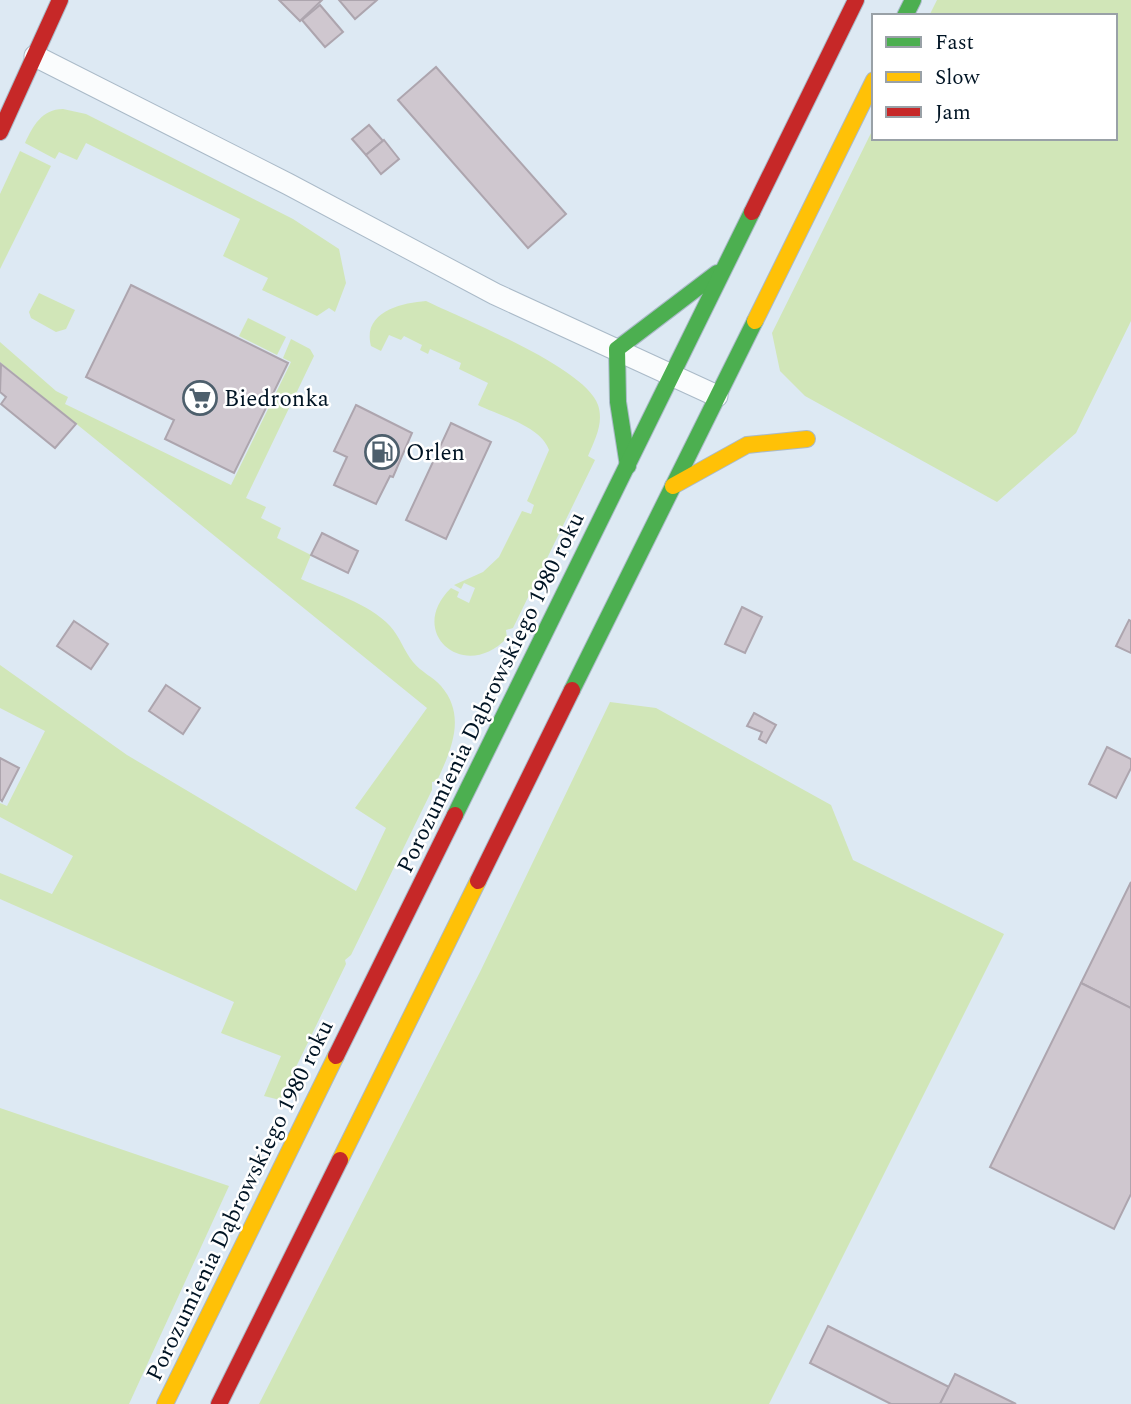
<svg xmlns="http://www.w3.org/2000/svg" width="1131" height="1404" font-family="Spectral,serif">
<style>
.green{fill:#d1e6b8}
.building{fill:#cfc7cf;stroke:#ada5ae;stroke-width:2}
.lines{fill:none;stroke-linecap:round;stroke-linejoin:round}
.street-casing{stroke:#aabac8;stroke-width:23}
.fast-casing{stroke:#aabac8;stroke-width:18}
.slow-casing{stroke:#aabac8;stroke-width:18}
.jam-casing{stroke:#aabac8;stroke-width:18}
.street{stroke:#fafcfd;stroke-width:21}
.fast{stroke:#4caf50;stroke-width:16}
.slow{stroke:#ffc107;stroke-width:16}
.jam{stroke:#c62828;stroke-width:16}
.labels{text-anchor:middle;stroke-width:5;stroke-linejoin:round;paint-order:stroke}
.poi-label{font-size:23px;fill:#001424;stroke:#fff;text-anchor:start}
.street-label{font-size:23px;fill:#001424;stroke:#fff}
</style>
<rect width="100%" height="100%" fill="#dde9f3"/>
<g class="green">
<path d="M937,0H1131V321L1076,433L997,502L805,396L780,371L772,333L874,127V138H1115V16H929Z"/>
<path d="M63,109L86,114L293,219L339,249L346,283L335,312L329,308L317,316L262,290L268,278L223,256L240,219L86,143L77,160L59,152L55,159L25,143C33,126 42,109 63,109Z"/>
<path d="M20,151L51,166L0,269V194Z"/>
<path d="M39,293L75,310L66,329L56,332L31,318L29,312Z"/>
<path d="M426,301C463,319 586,368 598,405C604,423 595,439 588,456L595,460L513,628L506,630L507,638C465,683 405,633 451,588L459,592L457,597L469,603L475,588L464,583L461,589L454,585L483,572L499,557L522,511L531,514L534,505L527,501L549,450C541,426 500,416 478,405L488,383L459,369L461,363L430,349L428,354L420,350L422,345L404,336L401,340L389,335L381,351L371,346C362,312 401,303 426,301Z"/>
<path d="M248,318L286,337L277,355L239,336Z"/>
<path d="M291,339L310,349L314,356L246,498L266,507L261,518L281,528L277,538L311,555L301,579C329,592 369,603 390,626C400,637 404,651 413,662C421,672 433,677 441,686C467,716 451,750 437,781L432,782V790L351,955L345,960L346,964L280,1100L264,1096L281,1056L221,1033L234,1002L0,899V873L52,894L73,856L0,817V803L7,806L45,731L0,708V665L127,755L356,891L386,828L355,808L427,708L0,362V342L56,391L68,397L65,404L231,485L291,362L283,358Z"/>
<path d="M610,702L656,708L831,805L853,860L1004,934L769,1404H259L480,972Z"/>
<path d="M0,1108L229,1186L129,1404H0Z"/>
</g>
<g class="building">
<path d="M279,0H322L300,21Z"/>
<path d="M339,0H377L355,19Z"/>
<path d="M320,5L343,32L325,47L302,20Z"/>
<path d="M436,67L566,214L528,248L398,100Z"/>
<path d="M369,125L383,141L366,155L352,139Z"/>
<path d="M384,140L399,159L381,174L366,155Z"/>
<path d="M131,285L288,363L234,473L165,439L174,420L86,377Z"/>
<path d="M1,364L76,424L55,448L1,404L6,397L0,392Z"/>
<path d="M356,405L412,433L393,477L390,476L376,504L334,485L347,457L334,451Z"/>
<path d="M451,423L491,442L446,539L406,520Z"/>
<path d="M322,533L358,551L348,573L311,555Z"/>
<path d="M742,607L762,617L745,653L725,644Z"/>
<path d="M1129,620L1131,621V653L1116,646Z"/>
<path d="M74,621L108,644L91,669L57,646Z"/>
<path d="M166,685L200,708L183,734L149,711Z"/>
<path d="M754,713L776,725L766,743L759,739L762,732L747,726Z"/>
<path d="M1107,747L1131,759V768L1116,798L1089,784Z"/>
<path d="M0,758L19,768L2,801L0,799Z"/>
<path d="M1131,882V1008L1081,983Z"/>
<path d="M1081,983L1131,1008V1194L1114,1229L990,1167Z"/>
<path d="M828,1326L949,1387L940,1404H891L810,1363Z"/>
<path d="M955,1374L1016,1404H940Z"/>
</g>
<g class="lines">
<g class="street-casing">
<path id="street" d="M35,56L288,184L495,294L717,396"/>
</g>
<g class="fast-casing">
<g id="fast">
<path d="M905,16L913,0"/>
<path d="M628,466L618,402L617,349L717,273"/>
<path d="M572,690L755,321"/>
<path d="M455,815L752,212"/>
</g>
</g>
<g class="slow-casing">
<g id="slow">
<path d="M755,321L874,80"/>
<path d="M673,486L747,445L807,439"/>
<path d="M340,1160L478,881"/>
<path d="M165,1404L336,1056"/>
</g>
</g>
<g class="jam-casing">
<g id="jam">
<path d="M0,132L60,0"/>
<path d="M752,212L856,0"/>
<path d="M478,881L572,690"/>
<path d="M336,1056L455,815"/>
<path d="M219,1404L340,1160"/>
</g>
</g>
<use href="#street" class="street"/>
<use href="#fast" class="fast"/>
<use href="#slow" class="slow"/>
<use href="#jam" class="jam"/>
</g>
<defs>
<g id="supermarket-ring" transform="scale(1.75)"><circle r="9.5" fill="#fff" stroke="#4d5f6c" stroke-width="1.5"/><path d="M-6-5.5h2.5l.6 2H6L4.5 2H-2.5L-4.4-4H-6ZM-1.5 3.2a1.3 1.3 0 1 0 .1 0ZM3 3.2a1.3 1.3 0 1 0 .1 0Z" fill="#4d5f6c"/></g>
<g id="fuel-ring" transform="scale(1.75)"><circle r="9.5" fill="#fff" stroke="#4d5f6c" stroke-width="1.5"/><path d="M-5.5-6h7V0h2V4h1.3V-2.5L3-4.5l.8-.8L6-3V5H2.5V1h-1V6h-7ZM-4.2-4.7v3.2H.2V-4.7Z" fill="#4d5f6c"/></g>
</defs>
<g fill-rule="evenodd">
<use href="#supermarket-ring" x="200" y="398"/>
<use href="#fuel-ring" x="382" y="452"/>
</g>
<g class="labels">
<g class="poi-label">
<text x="224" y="406">Biedronka</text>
<text x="406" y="460">Orlen</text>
</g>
<g class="street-label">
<text transform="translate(490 692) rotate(-64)" y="8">Porozumienia Dąbrowskiego 1980 roku</text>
<text transform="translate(239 1200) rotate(-64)" y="8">Porozumienia Dąbrowskiego 1980 roku</text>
</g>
</g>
<rect x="872" y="14" width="245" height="126" fill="#ffffff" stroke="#99a1a7" stroke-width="2"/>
<rect x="886" y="37" width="35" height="10" fill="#4caf50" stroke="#99a1a7" stroke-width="2"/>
<text x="935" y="49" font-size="21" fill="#001424">Fast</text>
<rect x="886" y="72" width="35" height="10" fill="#ffc107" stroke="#99a1a7" stroke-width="2"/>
<text x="935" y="84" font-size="21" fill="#001424">Slow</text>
<rect x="886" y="107" width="35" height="10" fill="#c62828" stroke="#99a1a7" stroke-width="2"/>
<text x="935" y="119" font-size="21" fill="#001424">Jam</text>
</svg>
